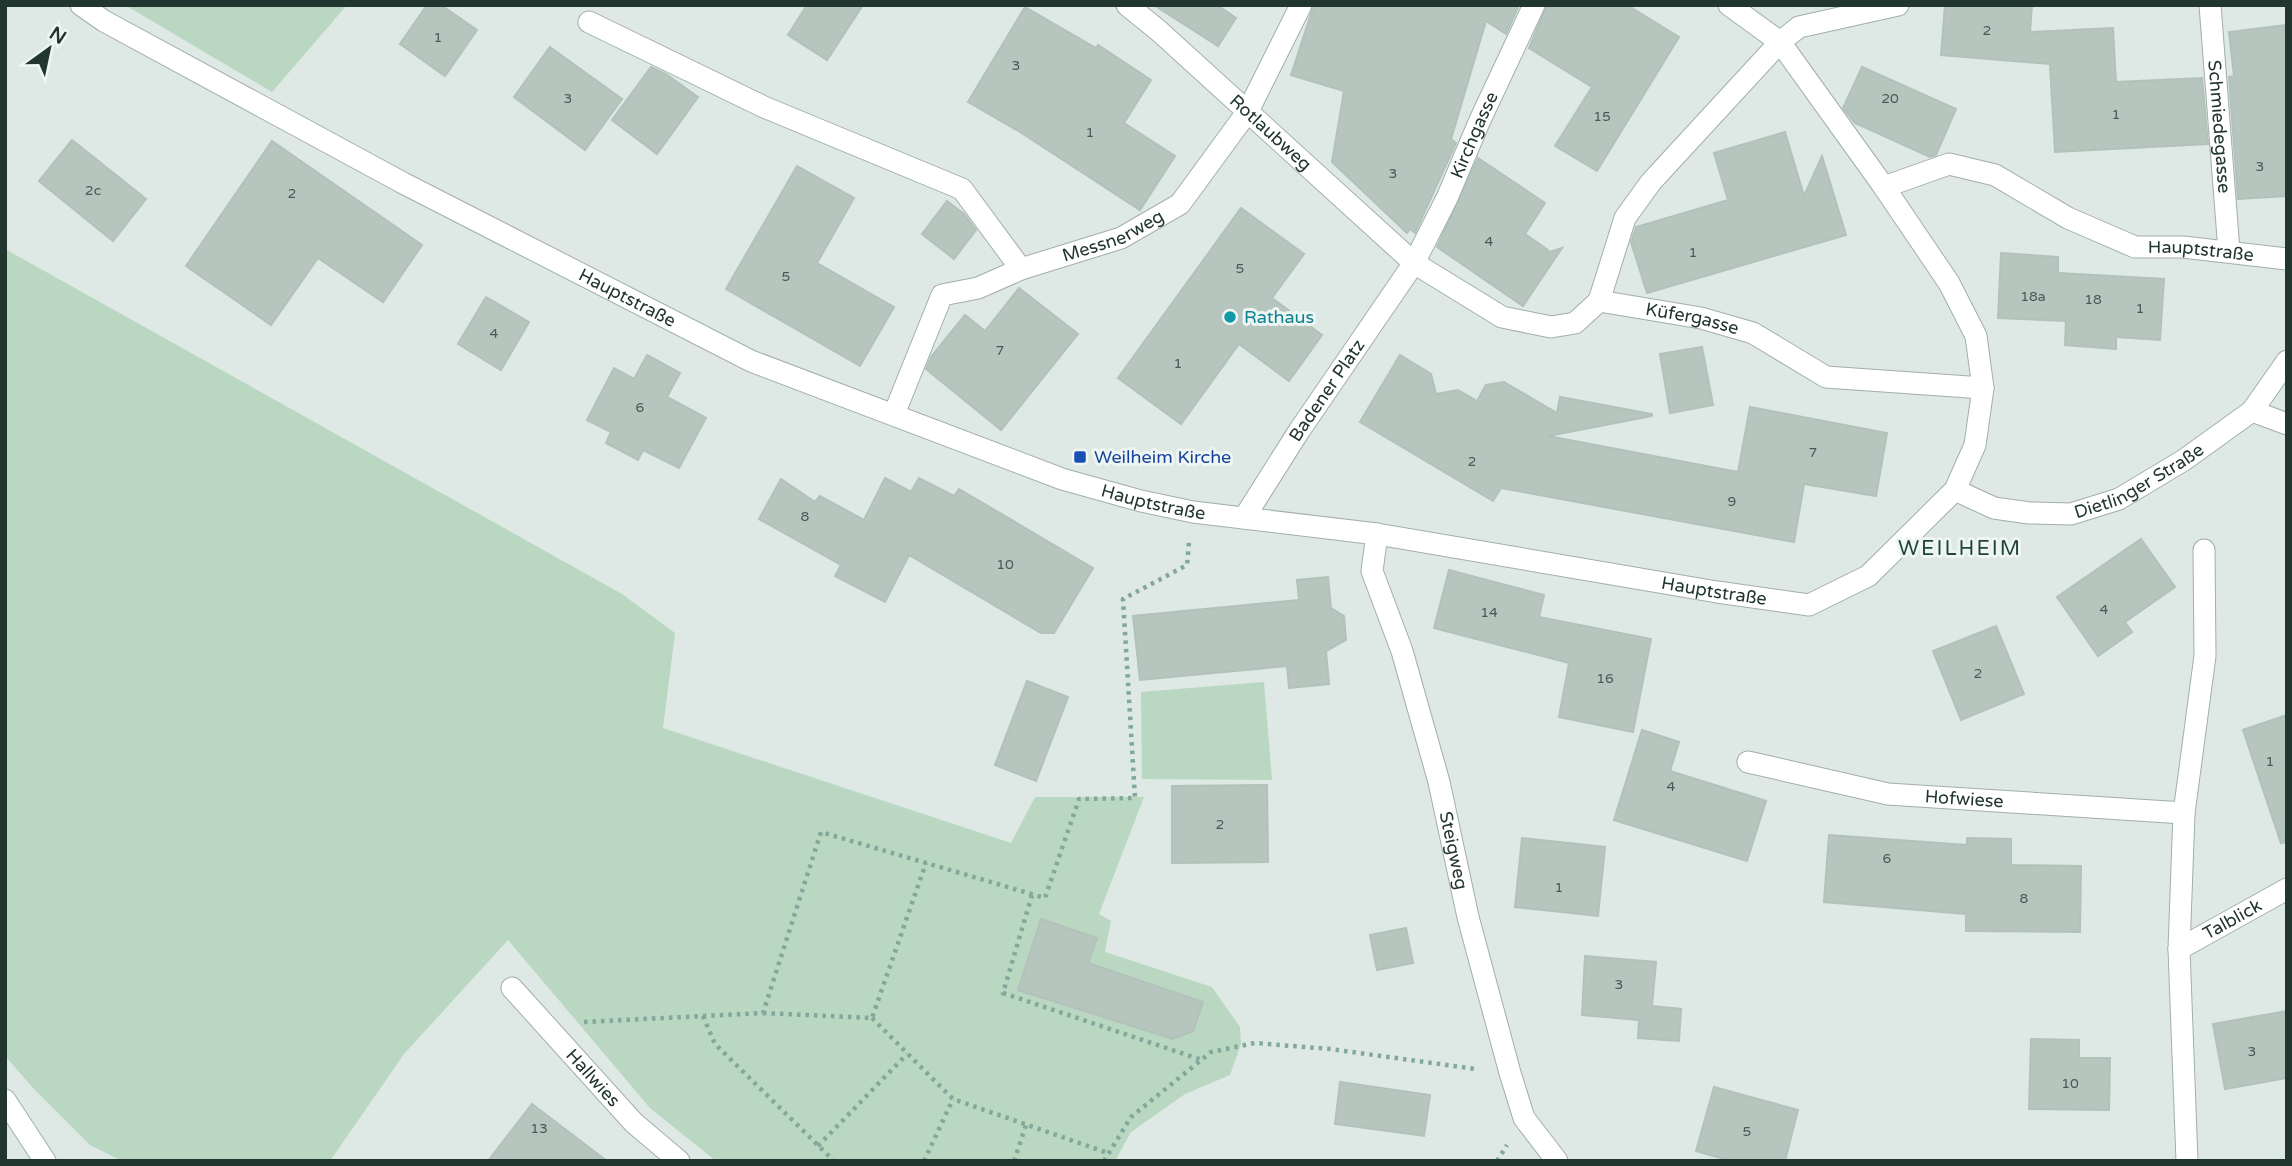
<svg xmlns="http://www.w3.org/2000/svg" width="2292" height="1166" font-family="'Varela Round',sans-serif">
<style>
.green{fill:#b9d7c1}
.building{fill:#b7c5bf;stroke:#b2c1ba;stroke-width:2}
.lines{fill:none;stroke-linecap:round;stroke-linejoin:round}
.service-casing{stroke:#a2afaa;stroke-width:23}
.minor-casing{stroke:#a2afaa;stroke-width:23}
.tertiary-casing{stroke:#a2afaa;stroke-width:23}
.path{stroke:#82a89c;stroke-width:4.5;stroke-dasharray:3.5 5;stroke-linecap:butt}
.service{stroke:#fff;stroke-width:21}
.minor{stroke:#fff;stroke-width:21}
.tertiary{stroke:#fff;stroke-width:21}
.culture-dot{fill:#0f9aa8;stroke:#eef5f2;stroke-width:2.5}
.transit-dot{fill:#1a4fb4;stroke:#eef5f2;stroke-width:2.5}
.labels{text-anchor:middle;stroke-width:6;stroke-linejoin:round;paint-order:stroke}
.number-label{font-size:14px;fill:#475a54}
.street-label{font-size:18px;fill:#223630;stroke:#eef5f2}
.culture-label{font-size:18px;fill:#0d838f;stroke:#eef5f2;text-anchor:start}
.transit-label{font-size:18px;fill:#164399;stroke:#eef5f2;text-anchor:start}
.quarter-label{font-size:21px;letter-spacing:2px;fill:#20453c;stroke:#eef5f2}
</style>
<rect width="100%" height="100%" fill="#dee8e4"/>
<g class="green">
<path d="M125,5H347L272,92Z"/>
<path d="M5,249L622,594L675,633L663,728L1011,843L1035,797H1144L1099,914L1111,921L1105,952L1212,987L1240,1027L1241,1044L1230,1075L1185,1094L1131,1132L1115,1161H716L650,1108L508,940L404,1054L330,1161H122L90,1145L35,1090L5,1056Z"/>
<path d="M1264,682L1272,780L1142,779L1141,692Z"/>
</g>
<g class="building">
<path d="M427,5H441L477,30L445,76L400,44Z"/>
<path d="M807,5H863L827,60L788,35Z"/>
<path d="M1154,5H1217L1236,18L1218,46Z"/>
<path d="M1314,5H1519L1506,34L1486,21L1451,139L1456,143L1415,233L1410,229L1407,233L1332,162L1344,91L1291,75Z"/>
<path d="M1547,5H1627L1679,37L1597,171L1555,146L1592,87L1529,48Z"/>
<path d="M1945,5H2032L2030,32L2113,28L2116,82L2202,78L2208,144L2055,152L2050,64L1941,55Z"/>
<path d="M1025,7L1096,48L1098,45L1151,80L1124,123L1175,156L1140,210L1020,132L968,102Z"/>
<path d="M2287,25V196L2238,199L2229,77L2234,76L2229,32Z"/>
<path d="M550,47L622,99L585,150L514,97Z"/>
<path d="M651,67L666,74L698,97L657,154L612,120Z"/>
<path d="M1862,67L1956,109L1936,155L1930,157L1855,123L1843,108Z"/>
<path d="M1785,132L1804,196L1822,156L1846,235L1647,293L1631,242L1636,227L1728,200L1714,153Z"/>
<path d="M72,140L146,199L113,241L39,181Z"/>
<path d="M272,141L422,245L383,302L318,258L271,325L186,266Z"/>
<path d="M1478,158L1545,203L1525,234L1548,250L1546,253L1562,248L1523,306L1437,247Z"/>
<path d="M797,166L854,198L817,263L894,307L860,366L726,289Z"/>
<path d="M947,201L964,214L976,230L954,259L922,234Z"/>
<path d="M1241,208L1304,254L1272,298L1322,335L1289,381L1239,344L1181,424L1118,378Z"/>
<path d="M2001,253L2058,257V273L2164,279L2160,340L2116,337V349L2065,345L2066,321L1998,318Z"/>
<path d="M1019,288L1078,334L1001,430L926,369L931,357L965,315L985,331Z"/>
<path d="M486,297L529,322L501,370L458,344Z"/>
<path d="M1702,347L1713,405L1670,413L1660,354Z"/>
<path d="M647,355L680,373L667,397L706,418L679,468L643,450L638,460L606,443L611,432L587,420L614,368L634,379Z"/>
<path d="M1400,355L1431,374L1436,394L1458,390L1477,401L1486,385L1504,382L1557,413L1560,397L1652,414V416L1548,436L1738,472L1750,407L1887,433L1876,496L1804,484L1794,542L1501,488L1493,501L1360,422Z"/>
<path d="M885,478L911,492L919,478L954,496L959,489L1093,568L1054,633H1041L909,555L885,602L835,576L841,565L759,519L781,479L815,502L820,496L864,520Z"/>
<path d="M2141,539L2175,587L2125,622L2132,632L2098,656L2057,597Z"/>
<path d="M1449,570L1544,595L1539,617L1651,639L1633,732L1559,717L1569,663L1434,628Z"/>
<path d="M1328,577L1331,608L1344,616L1346,640L1326,651L1329,684L1289,688L1287,666L1140,680L1133,616L1299,600L1297,580Z"/>
<path d="M1996,626L2024,694L1961,720L1933,651Z"/>
<path d="M1027,681L1068,697L1036,781L995,765Z"/>
<path d="M2287,715V842L2281,843L2243,730Z"/>
<path d="M1642,730L1679,742L1670,771L1766,801L1747,861L1614,820Z"/>
<path d="M1267,785L1268,862L1172,863V786Z"/>
<path d="M1829,835L1967,845V838L2011,839V865L2081,866L2080,932L1966,931V914L1824,902Z"/>
<path d="M1522,838L1605,847L1598,916L1515,907Z"/>
<path d="M1041,919L1097,938L1088,963L1203,1002L1193,1031L1173,1039L1018,990Z"/>
<path d="M1406,928L1413,963L1377,970L1370,935Z"/>
<path d="M1585,956L1656,962L1652,1006L1681,1009L1679,1041L1638,1038L1639,1020L1582,1015Z"/>
<path d="M2287,1011V1078L2225,1089L2213,1024Z"/>
<path d="M2031,1039L2079,1040V1058H2110L2109,1110L2029,1109Z"/>
<path d="M1340,1082L1430,1095L1424,1136L1335,1124Z"/>
<path d="M1714,1087L1798,1110L1785,1161H1731L1696,1151Z"/>
<path d="M532,1104L607,1161H488Z"/>
</g>
<g class="lines">
<g class="service-casing">
<path id="service" d="M589,22L764,107L962,189L1021,269"/>
</g>
<g class="minor-casing">
<g id="minor">
<path id="s1" d="M1127,5L1159,31L1414,263L1502,317L1551,327L1575,323L1599,301L1701,318L1753,333L1826,377L1983,388"/>
<path id="s2" d="M2210,5L2229,251"/>
<path id="s3" d="M1884,187L1949,164L1995,175L2068,218L2135,247H2183L2287,259"/>
<path d="M1599,301L1625,218L1651,182L1780,42L1799,27L1898,5"/>
<path d="M2252,411L2287,424"/>
<path id="s4" d="M894,414L942,295L978,288L1021,269L1121,238L1180,204L1248,111L1301,5"/>
<path id="s5" d="M1244,518L1299,431L1414,263L1447,198L1480,120L1534,5"/>
<path id="s6" d="M1377,534L1372,571L1402,651L1439,782L1468,917L1510,1073L1524,1118L1557,1161"/>
<path id="s7" d="M1748,762L1888,794L2184,813"/>
<path id="s8" d="M2179,949L2287,889"/>
<path id="s9" d="M512,988L634,1123L679,1161"/>
<path d="M2187,1161L2179,949L2184,813L2205,656L2204,550"/>
</g>
</g>
<g class="tertiary-casing">
<g id="tertiary">
<path id="s10" d="M81,5L104,21L403,183L751,361L1062,479L1141,501L1193,512L1377,534L1717,592L1809,605L1868,576L1955,490L1975,445L1983,388L1976,336L1949,283L1884,187L1780,42L1729,5"/>
<path id="s11" d="M1955,490L1994,508L2029,513L2071,514L2119,499L2184,460L2252,411L2287,361"/>
<path d="M5,1100L45,1161"/>
</g>
</g>
<g class="path">
<path d="M1032,895L1003,993L1202,1060"/>
<path d="M763,1013L872,1018L926,863"/>
<path d="M703,1016L715,1044L834,1161"/>
<path d="M872,1018L953,1099L1108,1153"/>
<path d="M584,1022L763,1013L821,832L1045,898L1079,799L1135,798L1123,599L1187,565L1189,542"/>
<path d="M818,1146L907,1054"/>
<path d="M924,1161L953,1099"/>
<path d="M1014,1161L1026,1125"/>
<path d="M1104,1161L1131,1117L1211,1052L1255,1043L1330,1049L1476,1069"/>
<path d="M1497,1161L1507,1145"/>
</g>
<use href="#service" class="service"/>
<use href="#minor" class="minor"/>
<use href="#tertiary" class="tertiary"/>
</g>
<circle class="culture-dot" cx="1230" cy="317" r="7"/>
<rect class="transit-dot" x="1073" y="450" width="14" height="14" rx="3.5"/>
<g class="labels">
<g class="number-label">
<text x="1987" y="35">2</text>
<text x="438" y="42">1</text>
<text x="1016" y="70">3</text>
<text x="568" y="103">3</text>
<text x="1890" y="103">20</text>
<text x="2116" y="119">1</text>
<text x="1602" y="121">15</text>
<text x="1090" y="137">1</text>
<text x="2260" y="171">3</text>
<text x="1393" y="178">3</text>
<text x="93" y="195">2c</text>
<text x="292" y="198">2</text>
<text x="1489" y="246">4</text>
<text x="1693" y="257">1</text>
<text x="1240" y="273">5</text>
<text x="786" y="281">5</text>
<text x="2033" y="301">18a</text>
<text x="2093" y="304">18</text>
<text x="2140" y="313">1</text>
<text x="494" y="338">4</text>
<text x="1000" y="355">7</text>
<text x="1178" y="368">1</text>
<text x="640" y="412">6</text>
<text x="1813" y="457">7</text>
<text x="1472" y="466">2</text>
<text x="1732" y="506">9</text>
<text x="805" y="521">8</text>
<text x="1005" y="569">10</text>
<text x="2104" y="614">4</text>
<text x="1489" y="617">14</text>
<text x="1978" y="678">2</text>
<text x="1605" y="683">16</text>
<text x="2270" y="766">1</text>
<text x="1671" y="791">4</text>
<text x="1220" y="829">2</text>
<text x="1887" y="863">6</text>
<text x="1559" y="892">1</text>
<text x="2024" y="903">8</text>
<text x="1619" y="989">3</text>
<text x="2252" y="1056">3</text>
<text x="2070" y="1088">10</text>
<text x="539" y="1133">13</text>
<text x="1747" y="1136">5</text>
</g>
<g class="street-label">
<text dy="6" stroke="none"><textPath href="#s2" startOffset="122">Schmiedegasse</textPath></text>
<text dy="6" stroke="none"><textPath href="#s1" startOffset="192">Rotlaubweg</textPath></text>
<text dy="6" stroke="none"><textPath href="#s5" startOffset="448">Kirchgasse</textPath></text>
<text dy="6" stroke="none"><textPath href="#s4" startOffset="310">Messnerweg</textPath></text>
<text dy="6" stroke="none"><textPath href="#s3" startOffset="340">Hauptstraße</textPath></text>
<text dy="6" stroke="none"><textPath href="#s10" startOffset="620">Hauptstraße</textPath></text>
<text dy="6" stroke="none"><textPath href="#s1" startOffset="691">Küfergasse</textPath></text>
<text dy="6" stroke="none"><textPath href="#s5" startOffset="152">Badener Platz</textPath></text>
<text dy="6" stroke="none"><textPath href="#s11" startOffset="196">Dietlinger Straße</textPath></text>
<text dy="6" stroke="none"><textPath href="#s10" startOffset="1186">Hauptstraße</textPath></text>
<text dy="6" stroke="none"><textPath href="#s10" startOffset="1754">Hauptstraße</textPath></text>
<text dy="6" stroke="none"><textPath href="#s7" startOffset="220">Hofwiese</textPath></text>
<text dy="6" stroke="none"><textPath href="#s6" startOffset="329">Steigweg</textPath></text>
<text dy="6" stroke="none"><textPath href="#s8" startOffset="61">Talblick</textPath></text>
<text dy="6" stroke="none"><textPath href="#s9" startOffset="121">Hallwies</textPath></text>
</g>
<g class="culture-label">
<text x="1244" y="323">Rathaus</text>
</g>
<g class="transit-label">
<text x="1094" y="463">Weilheim Kirche</text>
</g>
<g class="quarter-label">
<text x="1960" y="555">WEILHEIM</text>
</g>
</g>
<rect width="2292" height="1166" fill="none" stroke="#223630" stroke-width="14"/>
<g transform="translate(49 49) rotate(33)" stroke="#eef5f2" stroke-width="5" paint-order="stroke">
<path d="M0-5L12 26L0 18L-12 26Z" fill="#223630"/>
<text y="-10" font-size="19" font-weight="bold" text-anchor="middle" fill="#223630">N</text>
</g>
</svg>
